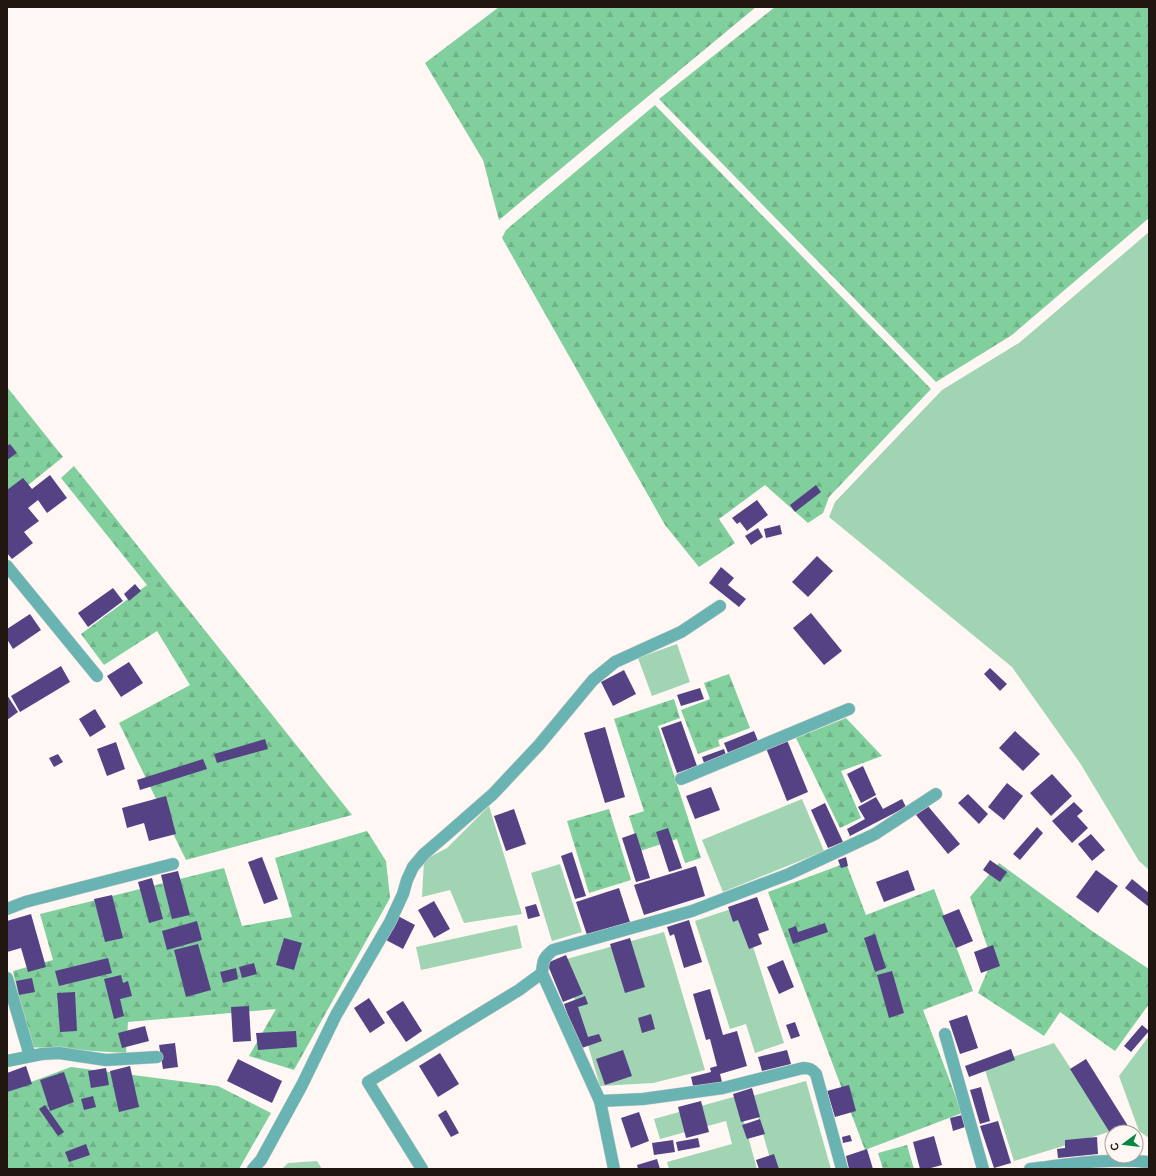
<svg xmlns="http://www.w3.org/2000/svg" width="1156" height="1176" font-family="Barlow,sans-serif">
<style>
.grass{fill:#a0d4b2}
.forest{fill:url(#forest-firs)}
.building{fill:#544284}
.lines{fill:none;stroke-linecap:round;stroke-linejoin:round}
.minor-casing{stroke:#dcd3d0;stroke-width:13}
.minor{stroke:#69b4b3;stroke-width:12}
</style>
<defs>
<pattern id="forest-firs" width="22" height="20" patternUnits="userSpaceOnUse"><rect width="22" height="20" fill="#80cf9d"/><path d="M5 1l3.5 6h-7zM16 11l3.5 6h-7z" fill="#6eb186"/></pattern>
</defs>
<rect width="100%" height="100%" fill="#fff7f4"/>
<g class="grass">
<path d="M1149,232V870L1139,861L1080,763L1012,667L829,517L835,502L942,390L1019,343Z"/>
<path d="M677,644L690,682L652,696L638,658Z"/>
<path d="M802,799L824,851L723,892L702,840Z"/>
<path d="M489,806L522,914L464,923L450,890L422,897L424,860L447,848Z"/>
<path d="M560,864L582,932L552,941L531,873Z"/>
<path d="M740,906L784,1043L755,1053L746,1024L730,1029L695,921Z"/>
<path d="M517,925L522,948L421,970L416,947Z"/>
<path d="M664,932L705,1070L653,1083L600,1086L563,960Z"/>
<path d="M1149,1036V1138L1139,1131L1119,1076Z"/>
<path d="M1054,1043L1112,1131L1014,1161L984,1067Z"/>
<path d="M806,1081L831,1169H773L752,1096Z"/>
<path d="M737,1096L757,1169H669L667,1162L732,1144L726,1121L660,1139L654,1119Z"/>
<path d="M317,1161L322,1169H282L288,1163Z"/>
</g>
<g class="forest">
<path d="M499,7H756L499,220L483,160L425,63Z"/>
<path d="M775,7H1149V218L1012,335L936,382L659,99Z"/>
<path d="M655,105L931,389L829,497L823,513L808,523L765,485L719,519L735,543L699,567L665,525L502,238L506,230Z"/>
<path d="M7,387L63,457L7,502Z"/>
<path d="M74,466L352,815L186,860L119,723L190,685L157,631L104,665L81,634L147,585L61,478Z"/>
<path d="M729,674L750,728L718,740L720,746L698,754L681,710L710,699L704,683Z"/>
<path d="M674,699L680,718L658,726L701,858L685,863L677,839L640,851L629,816L644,811L614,719Z"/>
<path d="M846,718L882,756L841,771L861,818L840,828L796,738Z"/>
<path d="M609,809L631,880L589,893L567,821Z"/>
<path d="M367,831L386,861L390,898L294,1070L249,1056L276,1009L128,1022L126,1053L30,1047L13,971L53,960L40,914L224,868L242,926L292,917L275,858Z"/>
<path d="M846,863L866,915L934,889L973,991L923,1010L962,1113L865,1150L768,892Z"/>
<path d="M999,863L1092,931L1149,969V1004L1115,1051L1060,1012L1044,1036L978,993L992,960L970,897Z"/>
<path d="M71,1067L218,1086L271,1113L239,1169H7V1091Z"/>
<path d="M907,1145L914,1169H883L878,1153Z"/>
</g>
<g class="building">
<path d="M10,444L17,453L7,460V446Z"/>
<path d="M50,475L67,498L47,513L38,500L28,508L39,521L24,532L33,543L12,559L7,553V490L23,478L32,489Z"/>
<path d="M816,485L821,492L795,512L790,505Z"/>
<path d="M757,500L768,515L747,531L740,522L737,524L732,518Z"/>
<path d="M780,525L782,534L766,538L764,529Z"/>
<path d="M758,528L763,537L751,545L745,536Z"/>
<path d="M817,556L833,571L808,597L792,582Z"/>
<path d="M721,567L734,578L728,585L746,599L739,607L709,583Z"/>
<path d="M135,584L141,591L129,601L124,594Z"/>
<path d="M113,588L123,601L88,627L78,613Z"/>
<path d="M811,613L842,651L824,665L793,628Z"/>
<path d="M30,614L41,630L13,649L7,639V629Z"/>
<path d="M129,662L143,683L121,697L107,676Z"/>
<path d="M61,666L70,682L20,712L11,696Z"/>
<path d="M990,668L1007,684L1000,691L984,674Z"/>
<path d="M624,670L636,694L613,706L601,682Z"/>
<path d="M700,688L704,699L681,706L677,695Z"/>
<path d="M7,695L18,712L7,720Z"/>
<path d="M95,709L106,727L90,737L79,719Z"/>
<path d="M681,721L697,766L677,773L661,728Z"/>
<path d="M605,727L625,797L605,803L584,733Z"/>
<path d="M754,731L758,741L728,753L724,743Z"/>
<path d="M1015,731L1040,754L1023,771L999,748Z"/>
<path d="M265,739L268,749L217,763L214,754Z"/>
<path d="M787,740L808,792L787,801L766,748Z"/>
<path d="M116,742L125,769L107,776L97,749Z"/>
<path d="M724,749L726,755L704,763L702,757Z"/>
<path d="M58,754L63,762L54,767L49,758Z"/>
<path d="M203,759L207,769L140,790L137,780Z"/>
<path d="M863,766L876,795L861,803L847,774Z"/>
<path d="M1052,774L1072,796L1051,816L1030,793Z"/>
<path d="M1007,783L1023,796L1004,820L988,807Z"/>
<path d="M711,787L720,810L695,819L686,796Z"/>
<path d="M968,794L988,814L979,824L958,803Z"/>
<path d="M166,796L176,834L149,841L144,823L127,828L122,808Z"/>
<path d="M876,797L883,809L902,799L906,807L850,836L847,829L865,819L858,807Z"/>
<path d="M1074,802L1083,811L1077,816L1088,828L1072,843L1052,821Z"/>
<path d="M825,803L843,842L828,848L811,810Z"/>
<path d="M927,805L960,844L948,854L916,815Z"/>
<path d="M514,809L526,844L506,851L494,816Z"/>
<path d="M1037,827L1043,833L1020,860L1013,854Z"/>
<path d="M668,828L682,868L669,872L656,832Z"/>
<path d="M636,833L650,878L636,882L622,838Z"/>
<path d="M1091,834L1105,850L1092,861L1078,844Z"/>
<path d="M572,852L586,896L575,899L561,856Z"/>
<path d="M262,857L278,899L264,904L248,862Z"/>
<path d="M846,857L848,866L841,868L838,860Z"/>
<path d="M990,860L1007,872L1000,882L983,870Z"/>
<path d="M696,866L705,896L644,915L634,885Z"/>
<path d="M908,870L915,890L884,902L876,882Z"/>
<path d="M1096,870L1118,886L1098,913L1076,897Z"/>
<path d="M178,871L190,915L172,919L161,875Z"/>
<path d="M152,878L163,919L149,923L138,882Z"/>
<path d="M1132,879L1149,893V907L1125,888Z"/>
<path d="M619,888L630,922L587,935L576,902Z"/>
<path d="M112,895L123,938L105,942L94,899Z"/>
<path d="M757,897L769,930L758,934L762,944L749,949L738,920L733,922L728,907Z"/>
<path d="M434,901L450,929L434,938L418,910Z"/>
<path d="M536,904L540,916L528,919L525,907Z"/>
<path d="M959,909L973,941L956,948L942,916Z"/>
<path d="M31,914L46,967L28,972L21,948L7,952V921Z"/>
<path d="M398,916L415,925L403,949L386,940Z"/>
<path d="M689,920L702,962L684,968L674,934L670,936L667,927Z"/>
<path d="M197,921L202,940L167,950L162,931Z"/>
<path d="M825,923L828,932L793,944L788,929L796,926L798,932Z"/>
<path d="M875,934L886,968L875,972L864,938Z"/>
<path d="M284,938L302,943L294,970L276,965Z"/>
<path d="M630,938L645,987L625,993L610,944Z"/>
<path d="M198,944L211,990L186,997L174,950Z"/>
<path d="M993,945L1000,966L981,973L974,952Z"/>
<path d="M566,955L583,994L563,1002L547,963Z"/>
<path d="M108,958L112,973L59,986L55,971Z"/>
<path d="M783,960L794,987L779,994L767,967Z"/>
<path d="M254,963L257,974L242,978L239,967Z"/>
<path d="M236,968L238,979L223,983L220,972Z"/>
<path d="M892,971L904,1013L889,1018L877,975Z"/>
<path d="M121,975L123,983L128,981L132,996L120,999L124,1016L114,1019L104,979Z"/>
<path d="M32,978L35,992L19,995L16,981Z"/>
<path d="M710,989L723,1035L737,1031L747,1066L720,1074L722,1082L694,1090L691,1077L711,1072L710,1068L717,1066L710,1039L706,1040L693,994Z"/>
<path d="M75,992L77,1031L60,1032L57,993Z"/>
<path d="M585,996L588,1004L578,1007L588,1037L599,1034L602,1041L579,1049L564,1004Z"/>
<path d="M369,998L385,1023L370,1033L354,1008Z"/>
<path d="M403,1001L422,1031L406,1042L386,1012Z"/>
<path d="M249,1006L251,1041L233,1042L231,1007Z"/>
<path d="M651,1014L655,1029L642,1033L638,1018Z"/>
<path d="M967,1015L978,1048L960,1054L949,1021Z"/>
<path d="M795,1022L800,1036L791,1039L786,1025Z"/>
<path d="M1142,1025L1149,1031L1131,1052L1124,1046Z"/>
<path d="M145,1026L149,1041L122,1048L118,1033Z"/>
<path d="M296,1031L297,1047L258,1050L256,1033Z"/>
<path d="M175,1043L178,1067L163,1069L159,1045Z"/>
<path d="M1011,1049L1015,1060L969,1077L965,1066Z"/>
<path d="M623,1050L632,1076L605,1085L596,1059Z"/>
<path d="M787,1050L791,1064L762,1071L758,1057Z"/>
<path d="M440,1053L459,1084L438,1097L419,1066Z"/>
<path d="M238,1059L282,1081L272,1103L227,1081Z"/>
<path d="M1086,1059L1128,1126L1119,1132H1112V1136L1070,1069Z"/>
<path d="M26,1066L32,1084L7,1092V1073Z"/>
<path d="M130,1066L139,1107L119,1112L110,1071Z"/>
<path d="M106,1068L109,1085L91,1088L88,1071Z"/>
<path d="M64,1072L74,1102L50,1111L40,1080Z"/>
<path d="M849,1085L856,1111L835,1117L827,1091Z"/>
<path d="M981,1087L990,1121L980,1124L970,1090Z"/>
<path d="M752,1088L760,1117L741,1122L733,1094Z"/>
<path d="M93,1096L96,1107L84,1110L81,1099Z"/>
<path d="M701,1101L709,1132L686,1138L678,1107Z"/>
<path d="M45,1105L64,1132L58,1136L39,1109Z"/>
<path d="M446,1110L459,1133L451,1137L438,1115Z"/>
<path d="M639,1112L649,1141L631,1148L621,1118Z"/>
<path d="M962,1115L965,1127L953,1131L950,1118Z"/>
<path d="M760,1119L765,1134L747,1139L742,1125Z"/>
<path d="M998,1121L1011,1163L994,1168L980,1126Z"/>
<path d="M850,1135L852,1141L843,1143L842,1137Z"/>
<path d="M934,1136L942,1165L927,1169H920L913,1142Z"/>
<path d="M1097,1137L1098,1154L1058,1158L1057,1149L1065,1148V1140Z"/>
<path d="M698,1138L700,1147L678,1151L676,1142Z"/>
<path d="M673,1140L675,1152L654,1155L652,1143Z"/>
<path d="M86,1144L90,1155L69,1162L65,1152Z"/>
<path d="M867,1149L873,1169H849L846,1156Z"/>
<path d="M774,1154L779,1169H759L756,1160Z"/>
<path d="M657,1159L660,1169H638L637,1165Z"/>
</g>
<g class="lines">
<g class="minor-casing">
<g id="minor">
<path d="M7,566L97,676"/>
<path d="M681,779L849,709"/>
<path d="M7,909L25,902L173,864"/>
<path d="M542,973C543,961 543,958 553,950L692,911L789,874L875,834L936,794"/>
<path d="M7,978L30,1056"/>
<path d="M945,1034L983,1169"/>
<path d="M7,1061L42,1054L59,1053L106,1060L157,1057"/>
<path d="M600,1101L643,1099L723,1088L803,1068C809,1068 812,1069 816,1074L842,1169"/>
<path d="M253,1169L261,1160L302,1085L336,1015L390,922L403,894L407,880L413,867L424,854L445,836L493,794L539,745L593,680L615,662L681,632L720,606"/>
<path d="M422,1169L368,1082L519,990L542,973L600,1101L614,1169"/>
<path d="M1030,1169C1071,1164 1108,1158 1149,1162"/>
</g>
</g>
<use href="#minor" class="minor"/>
</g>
<rect width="1156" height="1176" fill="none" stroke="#221610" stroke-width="16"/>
<g transform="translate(1124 1144) rotate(255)"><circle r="19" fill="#fff7f4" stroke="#a79d99"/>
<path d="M0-3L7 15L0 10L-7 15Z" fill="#088742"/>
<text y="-6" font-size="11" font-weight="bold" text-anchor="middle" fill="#221610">С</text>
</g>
</svg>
